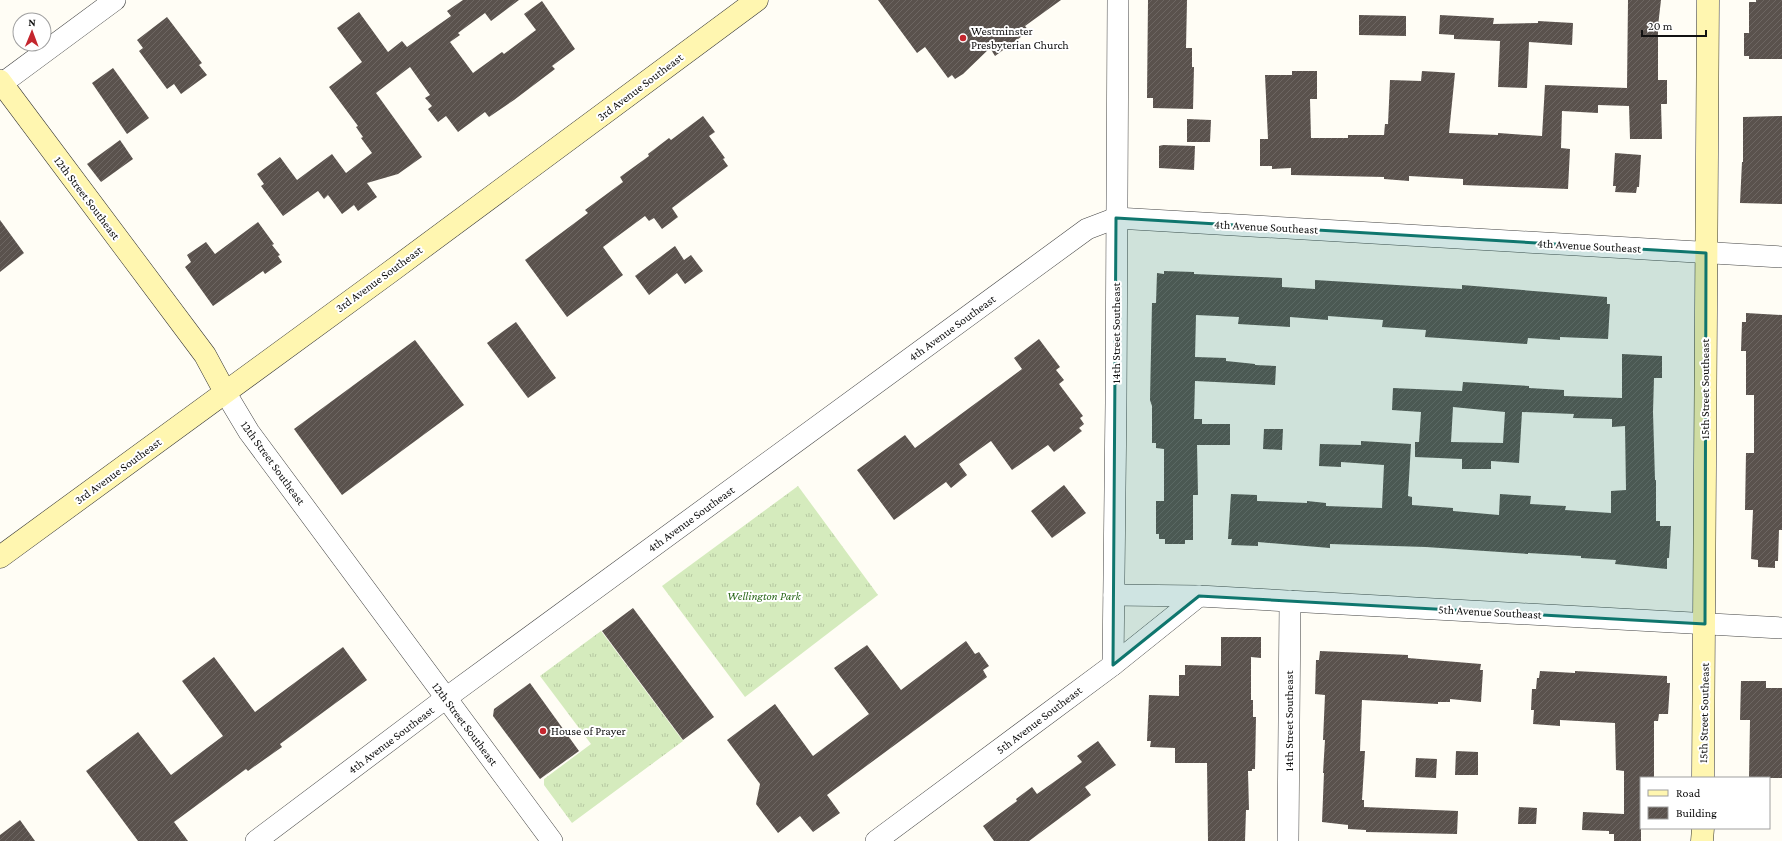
<svg xmlns="http://www.w3.org/2000/svg" width="1782" height="841" font-family="'Crimson Pro',serif">
<style>
.grass{fill:url(#grass-tufts)}
.building{fill:url(#building-hatch);fill-rule:evenodd}
.lines{fill:none;stroke-linecap:round;stroke-linejoin:round}
.street-casing{stroke:#444;stroke-width:22}
.secondary-casing{stroke:#333;stroke-width:23}
.street{stroke:#fff;stroke-width:21}
.secondary{stroke:#fff6b0;stroke-width:22}
.marked{fill:#0f766e;fill-opacity:0.2;stroke:#0f766e;stroke-width:3;stroke-linejoin:round}
.poi-dot{fill:#c4262e;stroke:#fff;stroke-width:1.5}
.labels{text-anchor:middle;stroke-width:4;stroke-linejoin:round;paint-order:stroke}
.poi-label{font-size:12px;fill:#111;stroke:#fff;text-anchor:start}
.street-label{font-size:12px;fill:#111;stroke:#fff}
.park-label{font-size:12px;font-style:italic;fill:#2f6b1f;stroke:#fff}
</style>
<defs>
<pattern id="grass-tufts" width="24" height="20" patternUnits="userSpaceOnUse"><rect width="24" height="20" fill="#d5ebbd"/><path d="M3 7l-1-3M5 7V3M7 7l1-3M15 17l-1-3M17 17v-4M19 17l1-3" fill="none" stroke="#b6c8a1"/></pattern>
<pattern id="building-hatch" width="6" height="6" patternUnits="userSpaceOnUse"><rect width="6" height="6" fill="#5a524d"/><path d="M-1 1l2-2M0 6l6-6M5 7l2-2" fill="none" stroke="#6d6662"/></pattern>
</defs>
<rect width="100%" height="100%" fill="#fffdf5"/>
<g class="grass">
<path d="M798,486L878,595L745,697L662,586Z"/>
<path d="M601,631L683,741L572,823L544,785V779L591,744L540,676Z"/>
</g>
<g class="building">
<path d="M463,0H519L491,21L485,13L458,33L460,35L450,42L473,73L502,52L504,54L536,30L524,14L542,1L575,49L552,66L555,69L514,100L489,117L485,112L458,132L446,116L438,122L428,109L432,106L425,98L430,95L410,67L376,93L422,157L398,174L367,183L377,197L358,211L354,205L342,214L328,195L324,199L318,191L283,216L261,186L264,184L257,174L280,157L297,180L332,154L346,173L372,153L361,138L363,137L356,127L358,126L329,87L362,62L337,28L359,12L388,52L402,41L407,47L451,16L447,11Z"/>
<path d="M878,0H1061L1025,26L1029,31L995,56L990,48L963,74L955,79L952,75L948,78L925,47L917,53Z"/>
<path d="M1148,0H1187L1186,48H1192V67H1194L1193,109L1153,108V98H1147Z"/>
<path d="M1628,0H1661L1658,26V80H1667V104H1661L1662,139H1630L1629,106L1598,105V113L1562,111L1561,148L1570,149L1568,189L1463,185V179L1409,176V181L1384,179V177L1291,175V168L1272,169V166H1260V139H1268L1265,75H1292V71H1317V99H1310L1311,138H1348V135H1384L1385,124H1388L1390,80L1421,81L1422,71L1455,73L1449,133L1498,135V133L1542,136L1545,85L1627,88Z"/>
<path d="M1756,0H1782V59H1749V56H1744V33H1749V2H1756Z"/>
<path d="M1359,15L1406,16V36L1359,35Z"/>
<path d="M1440,15L1494,18L1493,24L1538,23V21L1573,23L1572,45L1529,42L1527,88L1498,87L1500,41L1454,39V35L1439,34Z"/>
<path d="M167,17L202,63L199,65L207,75L181,94L174,84L167,89L139,51L143,48L137,40Z"/>
<path d="M113,68L149,118L127,134L92,83Z"/>
<path d="M703,116L715,132L709,136L725,158L723,159L728,166L672,208L678,217L662,229L654,218L649,221L645,216L603,247L623,275L567,317L525,260L588,213L585,210L623,182L620,177L649,156L648,154L669,138L671,140Z"/>
<path d="M1782,116V204L1740,203L1742,162H1743V117Z"/>
<path d="M1187,119L1211,120L1210,142H1187Z"/>
<path d="M120,140L133,159L101,182L87,164Z"/>
<path d="M1163,145L1195,146L1194,170L1159,168V146Z"/>
<path d="M1615,153L1641,155L1639,187H1637L1636,193L1615,192L1616,186H1613Z"/>
<path d="M0,220L24,253L0,272Z"/>
<path d="M258,222L274,244L272,245L280,255L278,256L282,262L265,274L263,271L213,306L185,267L191,262L187,255L206,242L215,254Z"/>
<path d="M675,246L684,260L691,255L703,271L685,284L677,273L649,295L635,276Z"/>
<path d="M1164,271L1194,272V274L1282,278V287L1315,289V280L1462,289V285L1607,297V304H1610L1608,339L1560,337V340L1528,338L1527,344L1425,337L1426,330L1382,327L1383,320L1328,316V320L1290,317V327L1238,324L1239,317L1196,315L1195,357L1226,358V361L1255,364V365L1276,366L1275,385L1195,381L1194,419H1202V424H1230V445H1197L1198,495H1193V540H1185V544H1165V539H1159V534H1156V501H1164V449L1156,448V443H1152V406L1150,400L1152,303H1156L1157,273L1164,274Z"/>
<path d="M1746,313L1782,315V530H1779L1778,561H1775V568L1758,567V560L1751,559L1753,510H1745L1746,453H1754V395H1746V351H1741L1742,322H1746Z"/>
<path d="M516,322L556,378L528,398L487,343Z"/>
<path d="M1039,339L1060,367L1056,370L1064,380L1059,384L1083,416L1080,418L1084,424L1079,428L1082,431L1054,452L1048,445L1012,470L991,441L959,464L967,475L951,488L946,482L894,520L857,470L905,435L915,448L1022,369L1014,358Z"/>
<path d="M415,340L464,405L342,495L294,429Z"/>
<path d="M1622,354L1662,356V378H1654L1653,412L1655,480H1656V521H1660V526H1671L1669,558H1667V569L1615,564L1616,560L1581,558V556L1528,553V554L1426,547L1330,544V548L1258,542V546L1231,545L1232,539H1228L1231,494L1257,495V501L1307,503V501L1326,503V506L1382,508L1384,465L1341,462V467L1319,466L1320,444L1361,445V441L1411,444L1408,496L1412,497V505L1453,508V511L1499,515L1500,494L1531,496L1530,504L1566,506L1565,510L1611,513V491L1626,490L1625,426L1612,427V419L1573,418L1574,414L1522,412L1519,463L1491,461V469H1462V459L1415,457V442H1419L1421,412L1392,410L1393,388L1462,391L1463,382L1529,386V388L1564,390V396L1622,398ZM1453,407L1505,412L1503,443L1451,442Z"/>
<path d="M1264,429H1283L1282,450L1263,449Z"/>
<path d="M1064,485L1086,513L1052,538L1031,511Z"/>
<path d="M633,608L714,717L683,740L602,631Z"/>
<path d="M1221,637H1261V658L1251,657V700H1253V717H1256L1255,769H1252V771H1248L1249,810H1246L1245,841H1208L1207,763H1175V748L1150,747L1151,741H1147L1149,695L1179,696V675H1185V665L1221,666Z"/>
<path d="M966,641L975,654L979,652L989,666L983,670L987,677L827,795L840,813L813,832L800,816L778,833L756,804L760,784L727,740L775,704L813,756L869,714L834,668L867,645L901,690Z"/>
<path d="M343,647L367,680L280,744L282,747L248,771L246,769L174,822L188,841H138L86,771L138,732L171,775L223,736L182,681L214,657L255,712Z"/>
<path d="M1320,651L1408,655V658L1481,664L1480,670H1483L1481,702L1450,699V702H1438V704L1362,700L1360,751H1365L1362,800H1364V807L1458,811L1457,834L1366,832V830L1348,829V825L1322,822L1324,773H1323L1325,740H1323L1325,695L1315,694L1316,660H1319Z"/>
<path d="M1540,671L1575,673V671L1667,676V683H1670L1668,714H1659L1658,721H1654V778H1641V841H1614V834H1609V831L1582,830L1583,812L1624,814V771L1616,770L1615,723L1560,720V726L1533,724L1534,710H1531L1532,689H1536L1537,678H1539Z"/>
<path d="M1741,681H1766V688H1782V778H1749L1750,720H1740Z"/>
<path d="M530,683L579,751L540,779L493,716L494,709Z"/>
<path d="M1098,741L1116,765L1085,787L1091,795L1029,841H994L983,826L1017,801L1016,799L1032,787L1037,794L1082,762L1077,756Z"/>
<path d="M1456,751L1478,752V775H1455Z"/>
<path d="M1416,758L1437,759L1436,778L1415,777Z"/>
<path d="M1519,807L1537,808L1536,824H1518Z"/>
<path d="M20,820L35,841H0V835Z"/>
</g>
<g class="lines">
<g class="street-casing">
<g id="street">
<path d="M0,85L115,0"/>
<path d="M225,392L249,432L552,841"/>
<path d="M1114,595L1199,596L1782,628"/>
<path d="M1113,665L1116,403L1118,0"/>
<path d="M256,841L446,698L1087,229L1116,218L1782,257"/>
<path d="M876,841L1113,665L1199,596"/>
<path d="M1288,841L1290,601"/>
</g>
</g>
<g class="secondary-casing">
<g id="secondary">
<path d="M0,81L205,355L225,392"/>
<path d="M0,557L390,272L757,0"/>
<path d="M1703,778L1708,0"/>
<path d="M1702,841L1703,828"/>
</g>
</g>
<use href="#street" class="street"/>
<use href="#secondary" class="secondary"/>
</g>
<path class="marked" d="M1116,218L1706,253L1705,624L1199,596L1113,665Z"/>
<g class="poi-dot">
<circle cx="963" cy="38" r="4"/>
<circle cx="543" cy="731" r="4"/>
</g>
<g class="labels">
<g class="poi-label">
<text x="971" y="35">Westminster<tspan x="971" dy="14">Presbyterian Church</tspan></text>
<text x="551" y="735">House of Prayer</text>
</g>
<g class="street-label">
<text transform="translate(640 87) rotate(-37)" y="4">3rd Avenue Southeast</text>
<text transform="translate(87 198) rotate(53)" y="4">12th Street Southeast</text>
<text transform="translate(1266 227) rotate(3)" y="4">4th Avenue Southeast</text>
<text transform="translate(1589 246) rotate(3)" y="4">4th Avenue Southeast</text>
<text transform="translate(379 279) rotate(-36)" y="4">3rd Avenue Southeast</text>
<text transform="translate(952 328) rotate(-36)" y="4">4th Avenue Southeast</text>
<text transform="translate(1116 333) rotate(-90)" y="4">14th Street Southeast</text>
<text transform="translate(1705 389) rotate(-90)" y="4">15th Street Southeast</text>
<text transform="translate(273 463) rotate(54)" y="4">12th Street Southeast</text>
<text transform="translate(118 471) rotate(-36)" y="4">3rd Avenue Southeast</text>
<text transform="translate(691 519) rotate(-36)" y="4">4th Avenue Southeast</text>
<text transform="translate(1490 612) rotate(3)" y="4">5th Avenue Southeast</text>
<text transform="translate(1704 713) rotate(-89)" y="4">15th Street Southeast</text>
<text transform="translate(1039 720) rotate(-37)" y="4">5th Avenue Southeast</text>
<text transform="translate(1289 721) rotate(-90)" y="4">14th Street Southeast</text>
<text transform="translate(465 724) rotate(53)" y="4">12th Street Southeast</text>
<text transform="translate(391 740) rotate(-37)" y="4">4th Avenue Southeast</text>
</g>
<g class="park-label">
<text x="764" y="600">Wellington Park</text>
</g>
</g>
<rect x="1640" y="777" width="130" height="52" fill="#ffffff" stroke="#a0a0a0"/>
<rect x="1648" y="790" width="20" height="6" fill="#fff6b0" stroke="#a0a0a0"/>
<text x="1676" y="797" font-size="12" fill="#111111">Road</text>
<rect x="1648" y="807" width="20" height="12" fill="url(#building-hatch)" stroke="#a0a0a0"/>
<text x="1676" y="817" font-size="12" fill="#111111">Building</text>
<g transform="translate(32 32) rotate(1)"><circle r="19" fill="#ffffff" stroke="#a0a0a0"/>
<path d="M0-3L7 15L0 10L-7 15Z" fill="#c4262e"/>
<text y="-6" font-size="11" font-weight="bold" text-anchor="middle" fill="#111111">N</text>
</g>
<path d="M1642 30v6h64v-6" fill="none" stroke="#111111" stroke-width="2"/>
<text x="1648" y="30" font-size="12" fill="#111111" stroke="#ffffff" stroke-width="3" paint-order="stroke">20 m</text>
</svg>
